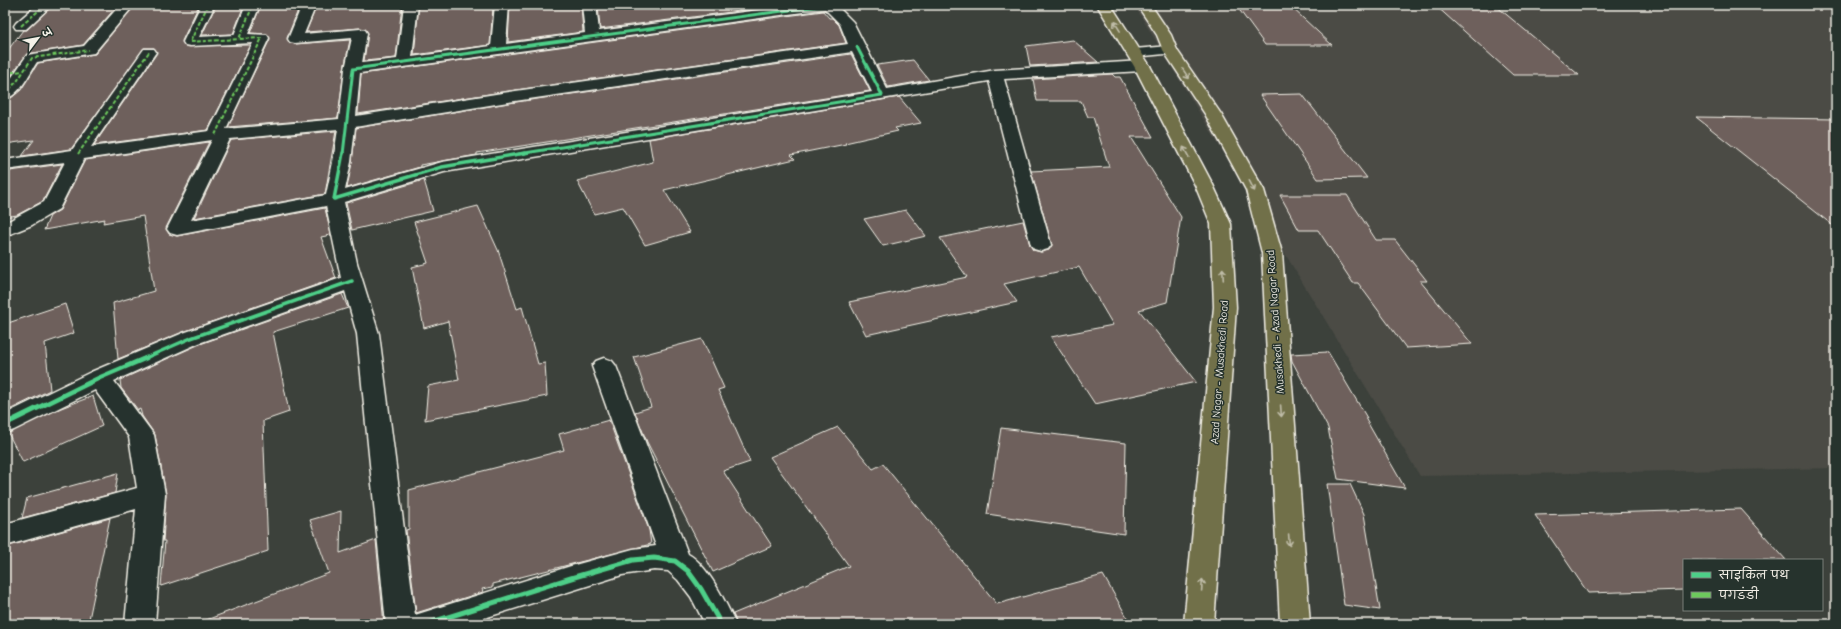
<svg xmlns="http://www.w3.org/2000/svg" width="1841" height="629" font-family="'Comic Neue','Playpen Sans Deva',sans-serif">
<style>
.built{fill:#4b4b45}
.building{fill:#6e615c;stroke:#f4f1e8}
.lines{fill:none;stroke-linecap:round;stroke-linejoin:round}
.minor-casing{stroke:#f4f1e8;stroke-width:3}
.major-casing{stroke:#f4f1e8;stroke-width:3}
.minor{fill:#26332d;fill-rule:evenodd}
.major{fill:#71704a;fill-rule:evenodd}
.quiet{stroke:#6dc95d;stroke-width:2;stroke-dasharray:4 2;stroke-linecap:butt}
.cycleway-far2-casing{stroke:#26332d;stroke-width:4.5}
.cycleway-far1-casing{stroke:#26332d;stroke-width:6}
.cycleway-casing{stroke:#26332d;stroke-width:8}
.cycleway-far2{stroke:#4dcf88;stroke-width:3}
.cycleway-far1{stroke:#4dcf88;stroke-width:3.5}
.cycleway{stroke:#4dcf88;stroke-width:5}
.oneway{stroke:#c0bda9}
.labels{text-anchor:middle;stroke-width:3;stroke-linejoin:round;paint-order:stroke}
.street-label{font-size:11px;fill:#f4f1e8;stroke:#26332d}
</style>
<rect width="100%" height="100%" fill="#3c413b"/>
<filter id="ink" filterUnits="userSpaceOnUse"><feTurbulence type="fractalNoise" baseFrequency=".025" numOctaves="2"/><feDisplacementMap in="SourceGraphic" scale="8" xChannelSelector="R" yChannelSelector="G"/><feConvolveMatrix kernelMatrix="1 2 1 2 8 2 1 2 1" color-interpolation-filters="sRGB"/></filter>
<g filter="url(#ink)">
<path class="built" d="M1134,5H1836V468L1420,476Z"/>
<g class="building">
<path d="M53,5H118L83,45L27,54L5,83V54L23,30H27Z"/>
<path d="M135,5H199L182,41L185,46L251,45L208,130L94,145L157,53L154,48H144L71,149L22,156L34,140L5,144V103L21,90L38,63L95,54Z"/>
<path d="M216,5H244L233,34L202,35Z"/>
<path d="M261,5H300L287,38L290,43L295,44L350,40L344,69L338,118L228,127L270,39L267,34L250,33Z"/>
<path d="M317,5H402L396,58L364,61L368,33L365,29L360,28L306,32Z"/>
<path d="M419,5H486V8L493,7L490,45L414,55Z"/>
<path d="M510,5H581L583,32L508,42Z"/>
<path d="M598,5H785L600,29Z"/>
<path d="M1435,5H1495L1579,75H1513Z"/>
<path d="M1290,6L1332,45H1265L1238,8Z"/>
<path d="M823,11L829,18H832L839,25L846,43L502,92L358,114L361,74Z"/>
<path d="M1073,40L1098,62L1030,66L1026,46Z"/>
<path d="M851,54L870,91L477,153V155L420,165V167L347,188L352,162L356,128L502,104Z"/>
<path d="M913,60L929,80L888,87L877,65Z"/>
<path d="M1112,74L1115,77H1120L1153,137H1131L1181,217L1167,302L1139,310L1196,382L1095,404L1051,337L1113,325L1079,267L1004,284L1017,302L866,335L849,302L967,277L940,238L1023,221L1030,245L1033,250L1041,252L1049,250L1052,245L1031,171L1109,167L1093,117H1088L1081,101H1037L1033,79Z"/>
<path d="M1302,94L1367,178L1318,179L1260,95Z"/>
<path d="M899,97L921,123L895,128L898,131L845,143L846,144L791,155L795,159L664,190L690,232L645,245L623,207L594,214L577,181L653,162L649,139Z"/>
<path d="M1696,117L1836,119V228Z"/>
<path d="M336,131L325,194L194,218L231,140Z"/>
<path d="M209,142L166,228L169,234L177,236L325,208L331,235L321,237L336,278L183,332L118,359L113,303L154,291L143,216L103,223L105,219L44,230L50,216L60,210L85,160Z"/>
<path d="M62,164L43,201L17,215L5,217V178L10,171Z"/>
<path d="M424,180L433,211L352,230L346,203Z"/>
<path d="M1280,195H1347L1376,240H1395L1427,281H1420L1472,344L1406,348L1358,283H1353L1318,230H1299Z"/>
<path d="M478,206L498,250L517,309L522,307L538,364L545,363L547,396L425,420L428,386L459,380L448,321L424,328L412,267L428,263L414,222Z"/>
<path d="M906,210L926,236L883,246L864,219Z"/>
<path d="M342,294L348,308L273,332L289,412L263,421L268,551L161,586L165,541H163L166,494L155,435L142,416L140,409L138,410L121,388L120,380L200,344Z"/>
<path d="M65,304L74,333L45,343L50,390L5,412V324Z"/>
<path d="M702,339L724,388L718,390L750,462L723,471L772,546L713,572L647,442L635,412L651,407L634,357Z"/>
<path d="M1328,352L1367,418H1365L1405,488L1338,479L1328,428L1292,361L1291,354Z"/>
<path d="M93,396L102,426L23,462L8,433L61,408Z"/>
<path d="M609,420L649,530L651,544L493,584V587L482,589L483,592L416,613L406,530L409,529V490L564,450L559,434Z"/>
<path d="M838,427L873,469L883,464L997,604L1103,575L1131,624H737L733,614L849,566L770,457Z"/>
<path d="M1001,428L1126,443L1124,534L987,514Z"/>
<path d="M118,473L115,493L22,518L27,498Z"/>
<path d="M1327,484H1350L1364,514L1380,610L1344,605Z"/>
<path d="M1741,509L1786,560H1684V590L1588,593L1535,515Z"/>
<path d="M341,511L340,553L376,540L384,624H201V622L329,573L310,520Z"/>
<path d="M110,518L88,624H5V547Z"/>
</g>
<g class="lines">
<g class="minor-casing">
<g id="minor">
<path d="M37,5H52L26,29H16L14,26L16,23Z"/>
<path d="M120,5H134L94,53L37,62C29,74 20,95 5,99V85L12,77L27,55L84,46Z"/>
<path d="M201,5H215L199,37L234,35L246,5H260L248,34L267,35L269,38L226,129L339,119L345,69L352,38L295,43L290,42L288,39L302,5H316L304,34L360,29L365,30L367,33L362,63L397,59L404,5H418L412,57L491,46L495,5H509L506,44L585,33L582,5H596L599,31L797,5H836L853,22L887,89L995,70L1142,61L1147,63L1150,66L1147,69L1142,71L1004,79L1051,245L1048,249L1041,251L1034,249L1031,245L989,81L444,172L344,202L357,263L379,334L415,615L571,566L633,549L656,546L592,366L596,361L604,358L612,361L616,366L688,554C708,565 726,603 736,624H705L691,597L678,580L668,571L654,570L622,575L465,624H386L357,334L345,291L199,343L114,381L154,435L165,494L155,624H125L136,509L5,546V524L137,488L129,437L95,390L14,430L5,433V414L91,372L183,333L341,278L326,206L177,235L170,233L167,229L212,140L84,159L59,209L32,225L5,236V223L44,202L65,162L5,170V160L72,150L144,49H154L156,52L91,147L209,131L253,43L190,46L185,45L183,42ZM825,9L840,24L848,44L502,93L356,116L360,73ZM852,52L872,92L442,162L345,190L351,162L355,127L502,103ZM338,129L333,162L326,195L191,220L230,139Z"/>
<path d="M1170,46L1175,47L1177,50L1175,53L1134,57L1129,56L1127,53L1129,50L1134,49Z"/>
</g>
</g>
<g class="major-casing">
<g id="major">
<path d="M1097,5H1111L1150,66L1213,185L1231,224L1236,307L1214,624H1184L1214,307L1211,224L1195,185L1134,66Z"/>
<path d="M1137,5H1151L1171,35L1177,50L1221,114L1264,190L1282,253L1310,624H1280L1262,253L1246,190L1205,114L1163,50L1157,35Z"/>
</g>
</g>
<use href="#minor" class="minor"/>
<use href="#major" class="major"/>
<g class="quiet">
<path d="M208,5L190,42L239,39"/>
<path d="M21,26L45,5"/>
<path d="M5,73L23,71"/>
<path d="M5,94L18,80L32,58L89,50"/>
<path d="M215,135L262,38L239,39L253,5"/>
<path d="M78,154L149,52"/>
</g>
<g class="cycleway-far2-casing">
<g id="cycleway-far2">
<path d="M343,154L353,69L827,5"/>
<path d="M519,154L882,95L857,47"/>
</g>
</g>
<g class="cycleway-far1-casing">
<g id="cycleway-far1">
<path d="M343,153L334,199L442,167L525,153"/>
<path d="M143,359L191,338L352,281"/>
</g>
</g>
<g class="cycleway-casing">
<g id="cycleway">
<path d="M5,424L99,378L146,358"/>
<path d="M426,624L571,578L633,560L654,558L675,561L688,571L701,589L721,624"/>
</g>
</g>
<use href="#cycleway-far2" class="cycleway-far2"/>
<use href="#cycleway-far1" class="cycleway-far1"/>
<use href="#cycleway" class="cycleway"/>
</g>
<defs><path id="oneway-shaft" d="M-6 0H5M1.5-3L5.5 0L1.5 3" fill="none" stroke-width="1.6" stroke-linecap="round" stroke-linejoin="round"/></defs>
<g class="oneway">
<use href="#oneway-shaft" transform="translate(1117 26) rotate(-122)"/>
<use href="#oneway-shaft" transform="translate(1186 74) rotate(56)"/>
<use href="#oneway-shaft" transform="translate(1186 152) rotate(-119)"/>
<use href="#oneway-shaft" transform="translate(1252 186) rotate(63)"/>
<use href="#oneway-shaft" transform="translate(1223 274) rotate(-93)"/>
<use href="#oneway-shaft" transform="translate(1281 411) rotate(86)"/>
<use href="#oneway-shaft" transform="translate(1289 540) rotate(86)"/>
<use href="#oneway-shaft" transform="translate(1202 585) rotate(-86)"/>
</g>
</g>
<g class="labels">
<g class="street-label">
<text transform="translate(1275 322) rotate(-94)" y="4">Musakhedi - Azad Nagar Road</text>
<text transform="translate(1219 372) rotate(-86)" y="4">Azad Nagar - Musakhedi Road</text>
</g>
</g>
<rect width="1841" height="629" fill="none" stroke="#26332d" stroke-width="20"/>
<rect x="10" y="10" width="1821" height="609" fill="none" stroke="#f4f1e8" stroke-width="1.5" filter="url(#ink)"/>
<rect x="1683" y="559" width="140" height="52" fill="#26332d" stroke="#787f78"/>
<rect x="1691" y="572" width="20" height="6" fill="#4dcf88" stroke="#787f78"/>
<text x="1719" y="579" font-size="12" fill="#f4f1e8">साइकिल पथ</text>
<rect x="1691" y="592" width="20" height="6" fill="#6dc95d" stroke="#787f78"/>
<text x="1719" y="599" font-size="12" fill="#f4f1e8">पगडंडी</text>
<g transform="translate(38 38) rotate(58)" stroke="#26332d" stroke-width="3" paint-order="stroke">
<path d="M0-3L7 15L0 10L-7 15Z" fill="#f4f1e8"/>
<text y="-6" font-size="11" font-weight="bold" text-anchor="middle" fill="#f4f1e8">उ</text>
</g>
</svg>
